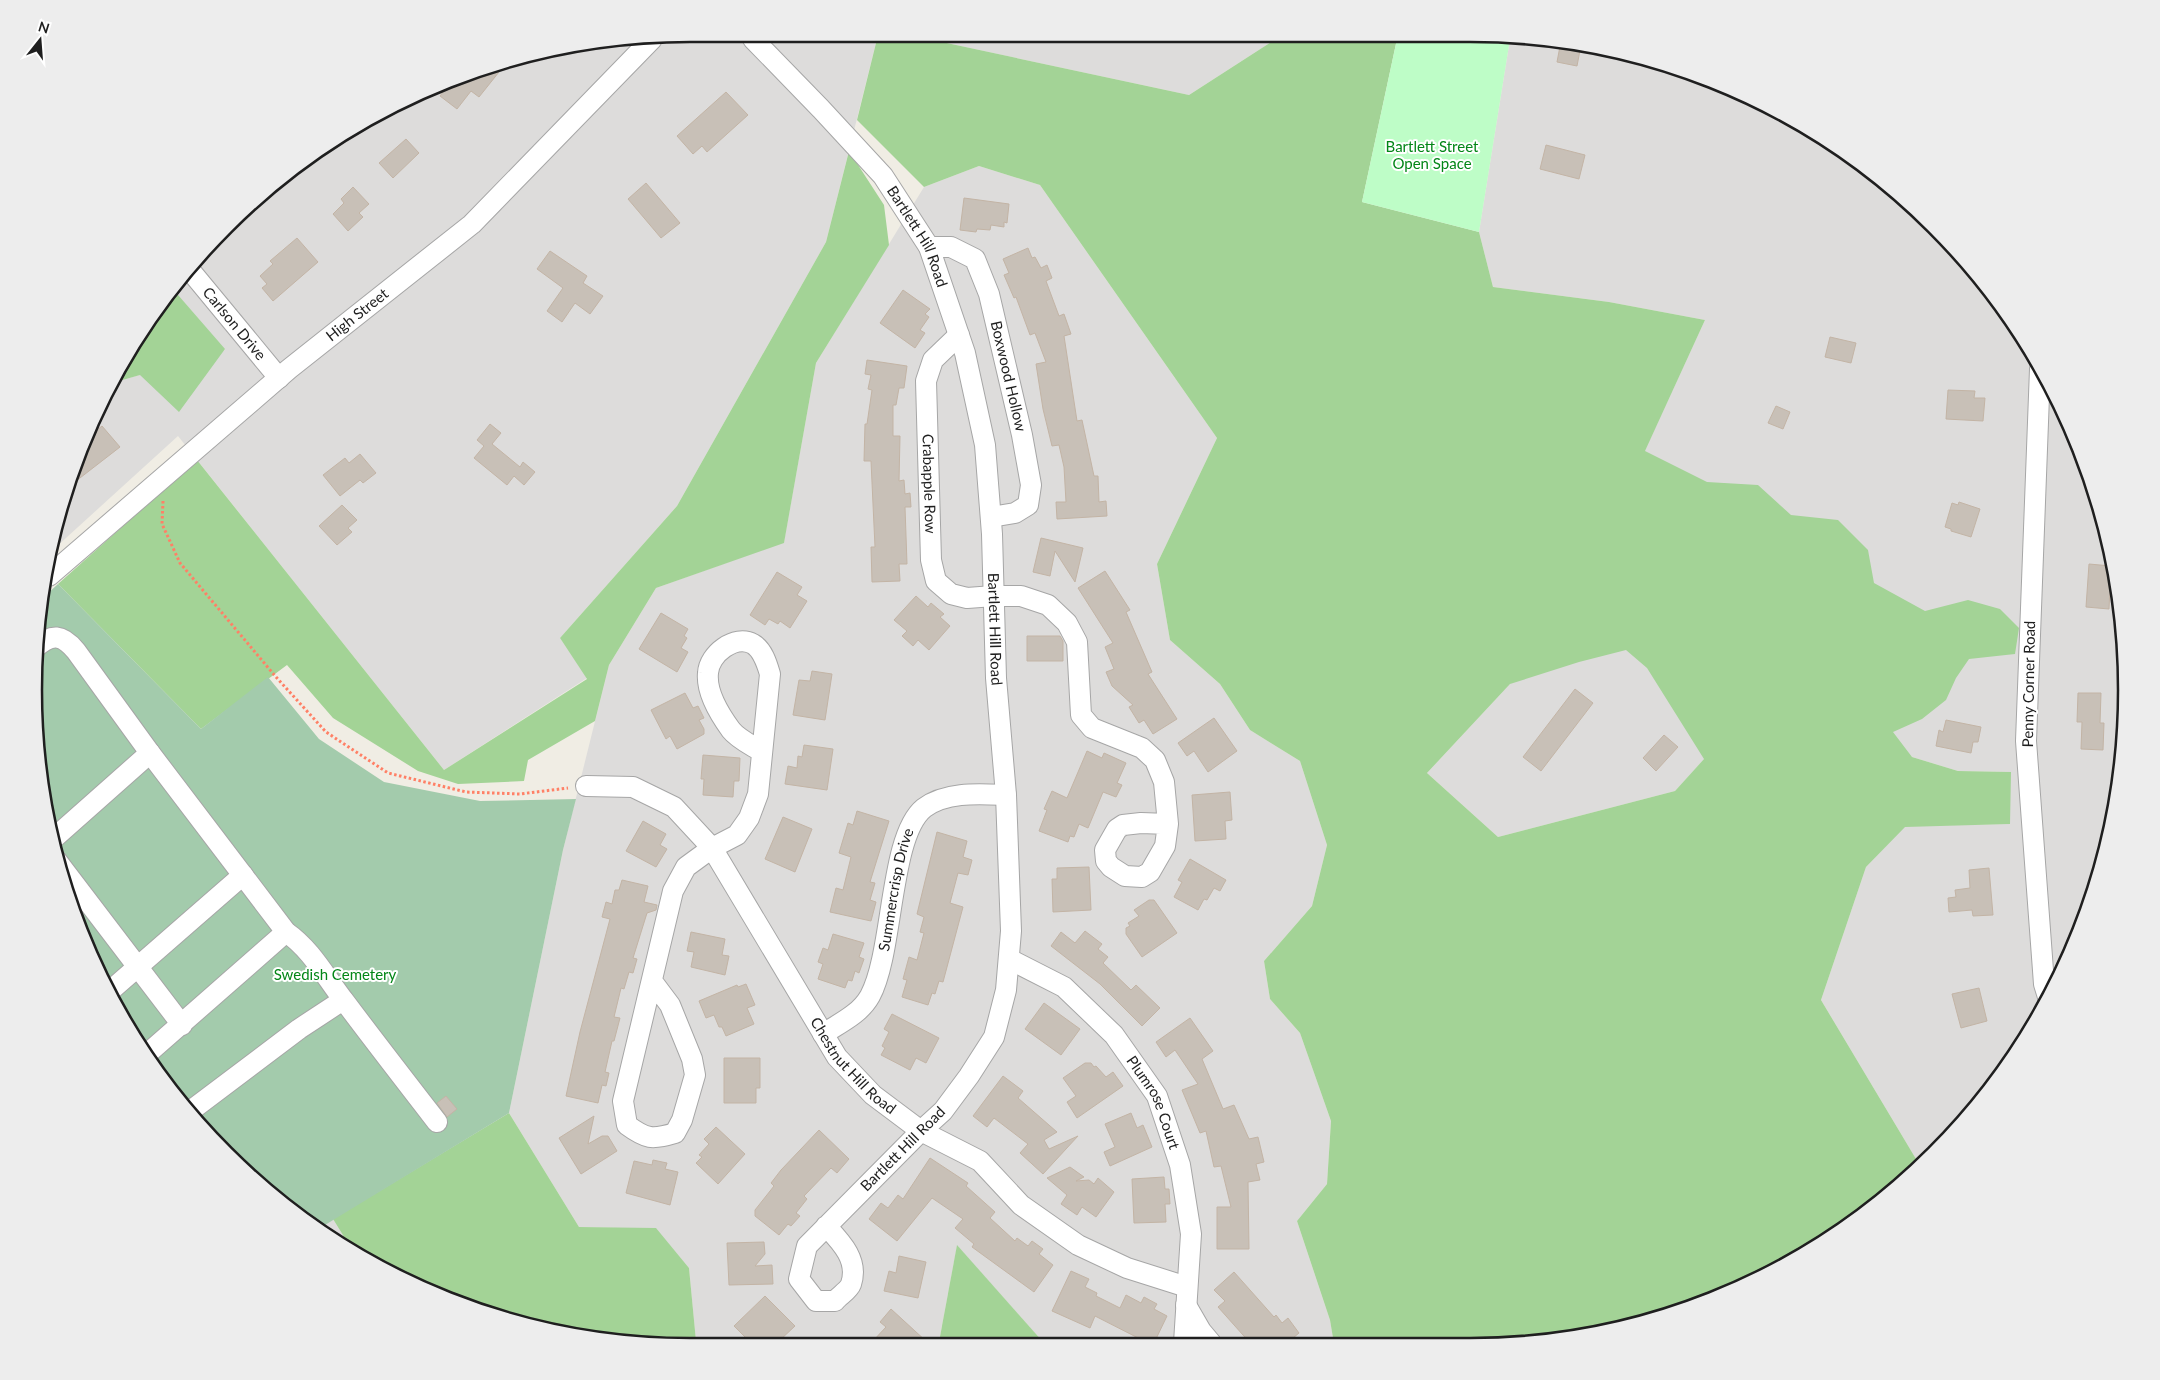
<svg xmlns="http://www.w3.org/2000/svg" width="2160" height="1380" font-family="Lato,sans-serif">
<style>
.residential{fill:#dddcdb}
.forest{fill:#a3d396;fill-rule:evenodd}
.cemetery{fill:#a3cbac}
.park{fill:#befdc7}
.building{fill:#c8c0b7;stroke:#c3b4a5}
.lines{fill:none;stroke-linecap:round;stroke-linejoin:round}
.minor-casing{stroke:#a6a6a6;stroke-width:22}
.path{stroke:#ff8066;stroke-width:3;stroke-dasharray:2.5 2.5;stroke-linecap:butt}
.minor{stroke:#fff;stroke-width:20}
.labels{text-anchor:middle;stroke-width:4;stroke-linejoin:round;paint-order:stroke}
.park-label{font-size:15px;fill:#038617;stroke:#fff}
.street-label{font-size:15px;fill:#1f1f1f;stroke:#fff}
.rim{fill:none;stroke:#1f1f1f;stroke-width:2.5}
</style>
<rect width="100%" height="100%" fill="#f0ede4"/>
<g class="residential">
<path d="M604,39H877L826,242L677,506L560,638L587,678L444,770L178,436L55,548L69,479L112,383L225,350L172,288L257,197L325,145L479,68Z"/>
<path d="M928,39H1276L1189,95Z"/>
<path d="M1510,39H1556L1681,68L1760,101L1902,196L1990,290L2058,399L2104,520L2125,647L2121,775L2092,901L2038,1018L1964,1122L1919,1164L1821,1000L1866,867L1905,826L2010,824V772L1958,771L1912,757L1757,701L1675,791L1498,837L1427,773L1564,626L1705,320L1609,302L1493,287L1479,232Z"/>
<path d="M979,166L1040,185L1217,438L1157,564L1170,640L1220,684L1250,730L1300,761L1327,845L1312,906L1264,961L1270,999L1300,1033L1331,1121L1327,1184L1297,1221L1330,1320L1334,1344L1044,1343L957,1246L939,1342L696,1341L689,1268L656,1229L579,1227L509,1113L563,850L609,665L656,588L784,542L816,363L924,187Z"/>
<path d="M333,1219L354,1253L320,1228Z"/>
</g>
<g class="forest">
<path d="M877,39H928L1189,95L1276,39H1397L1362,202L1479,232L1493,287L1609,302L1705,320L1645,451L1707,482L1758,485L1791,515L1838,520L1868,550L1874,583L1925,611L1968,600L2000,609L2019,628L2015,654L1969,659L1956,678L1946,700L1922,719L1893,732L1912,757L1958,771L2011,772L2010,824L1905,827L1866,867L1821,1000L1919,1164L1870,1210L1761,1278L1640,1324L1513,1345L1334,1344L1330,1320L1297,1221L1327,1184L1331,1121L1300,1033L1270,999L1264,961L1312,906L1327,845L1300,761L1250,730L1220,684L1170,640L1157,564L1217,438L1040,185L979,166L924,187L857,120ZM1626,650L1647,668L1704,759L1675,791L1498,837L1427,773L1510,684L1579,662Z"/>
<path d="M849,151L884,205L889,245L816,363L784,543L656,588L609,665L595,721L528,760L524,781L458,784L418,771L333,718L287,665L201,729L58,584L197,460L444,770L587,679L560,638L677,506L826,242Z"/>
<path d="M172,288L225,349L179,412L140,375L112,383L122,362Z"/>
<path d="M509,1113L579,1227L656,1228L689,1268L696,1341H605L439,1296L354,1253L333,1219Z"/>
<path d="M957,1245L1044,1343L939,1342Z"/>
</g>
<path class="cemetery" d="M58,584L201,729L268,677L319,739L384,782L480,801L576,799L563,850L509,1113L320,1228L258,1184L196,1122L122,1018L56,860L35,733V647L45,596Z"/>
<path class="park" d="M1397,39H1510L1479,232L1362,202Z"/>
<g class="building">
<path d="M1561,41L1581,45L1577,66L1557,62Z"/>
<path d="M507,62L479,97L471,91L457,109L440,96L450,83L479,68Z"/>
<path d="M726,92L748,115L707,152L702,146L693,154L677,136Z"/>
<path d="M406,139L419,153L393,178L379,163Z"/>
<path d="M1546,145L1585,155L1579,179L1540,169Z"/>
<path d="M646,183L680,223L661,238L628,199Z"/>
<path d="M353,187L369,204L359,213L363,217L348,231L333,214L344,203L341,199Z"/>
<path d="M964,198L1009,204L1007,223L1004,222V227L991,225L990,230L977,229L976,232L960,230Z"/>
<path d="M297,238L318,262L273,301L262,288L267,284L260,276L273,264L270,261Z"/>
<path d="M1028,248L1032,258L1035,257L1041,268L1047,265L1052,278L1046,281L1059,316L1064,314L1071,334L1064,336L1077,421L1082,420L1094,476H1098L1099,502L1106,501L1107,516L1057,519L1056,502H1066L1064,467L1059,445L1052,446L1043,409L1036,364L1046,362L1035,333L1030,335L1016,297L1014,298L1004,275L1009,273L1003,259Z"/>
<path d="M550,251L587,276L583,283L603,296L590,314L575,303L562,322L547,311L563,288L537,269Z"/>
<path d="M903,290L930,309L925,314L929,317L920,330L925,333L915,348L880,323Z"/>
<path d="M1830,337L1856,343L1851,363L1825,357Z"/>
<path d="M867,360L907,366L904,388H899L896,405H893V436H900L899,481L904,480L905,494L910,493L911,507H905L907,564H899L900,581L872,582L871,547H875L871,461H864L865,424H867L872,390L868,389L871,375L865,374Z"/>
<path d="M1948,390L1975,391L1974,398H1985L1983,421L1946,419Z"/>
<path d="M1776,406L1790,412L1783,429L1768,423Z"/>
<path d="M490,424L501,433L492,444L520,467L523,462L535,472L524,485L514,476L507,485L474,458L484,446L477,440Z"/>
<path d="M102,426L120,447L67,488L69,479L86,439Z"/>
<path d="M360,454L376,473L363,483L360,480L340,496L323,475L345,458L349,463Z"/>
<path d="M1959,502L1980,509L1971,537L1951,531V529L1945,527L1952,503L1958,505Z"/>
<path d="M342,505L357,520L348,528L352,532L337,545L319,526Z"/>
<path d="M1041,538L1083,548L1075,582L1055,551L1050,576L1033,572Z"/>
<path d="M2089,564L2111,566L2109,609L2086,607Z"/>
<path d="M1105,571L1130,610L1126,612L1152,672L1148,674L1177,719L1153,734L1144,720L1139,723L1129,707L1133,705L1112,686L1106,672L1114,669L1105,647L1113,643L1078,588Z"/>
<path d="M777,572L802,587L797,595L807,601L790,628L780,621L778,624L769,619L765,625L750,615Z"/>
<path d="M916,596L928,607L931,603L944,614L940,617L950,626L929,650L918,640L913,646L902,636L907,631L894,620Z"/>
<path d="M661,613L688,629L684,636L687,638L681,648L688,652L677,672L639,649Z"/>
<path d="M1027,636H1060L1063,641V661H1027Z"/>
<path d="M812,671L832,674L825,720L793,715L799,680L810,681Z"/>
<path d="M1575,689L1593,703L1541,771L1523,757Z"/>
<path d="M685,693L693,708L698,706L704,718L699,720L704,729V734L677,749L670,736L666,739L651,710Z"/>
<path d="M2078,693H2101L2100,723H2104L2103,750L2081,749L2082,722H2077Z"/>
<path d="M1214,718L1237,751L1208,772L1194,751L1187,756L1178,743Z"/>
<path d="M1946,720L1981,727L1978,742H1973L1971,753L1936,746L1939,730L1943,732Z"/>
<path d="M1664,735L1678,747L1656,771L1643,758Z"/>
<path d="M804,745L833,749L827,790L785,784L788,766L797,768L798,756L802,757Z"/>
<path d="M1087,751L1102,758L1104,753L1126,763L1117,783L1122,785L1116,797L1103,792L1088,828L1079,824L1074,837L1070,836L1068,842L1039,831L1047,810L1044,809L1052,791L1067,798Z"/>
<path d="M703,755L740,758L739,781H734L733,797L703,795L704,779H701Z"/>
<path d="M1230,792L1232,820L1225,821L1226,839L1195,841L1192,795Z"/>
<path d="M857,811L889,821L870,882L875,883L870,900L876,902L871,921L830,912L836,888L843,890L851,857L839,853L848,823L853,825Z"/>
<path d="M783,817L812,829L795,872L765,859Z"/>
<path d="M643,821L666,834L660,845L667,849L656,867L626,851Z"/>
<path d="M937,832L967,841L963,857L972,860L968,875L958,873L950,903L963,907L943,982L939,981L935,994L932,993L928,1005L902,997L907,980L903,979L909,957L917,960L924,933L920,932L924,917L917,914Z"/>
<path d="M1190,859L1226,880L1220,891L1214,888L1207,900L1204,899L1198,910L1174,897L1182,882L1178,880Z"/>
<path d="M1089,867L1091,910L1053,912L1052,879H1057V868Z"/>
<path d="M1989,868L1993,915L1973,916L1972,910L1949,912L1948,898L1956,897L1955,890L1970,888L1969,870Z"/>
<path d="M622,880L648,886L644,902L657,905L656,910L647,913L633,958L637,959L633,973L629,972L624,989L621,988L614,1017L620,1018L614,1041H612L605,1072L609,1073L606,1086L602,1085L598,1103L566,1096L580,1032L610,919L602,917L606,902L612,904L615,890H619Z"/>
<path d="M1149,900H1154L1177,933L1142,957L1126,934V928L1130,926L1128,923L1139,916L1134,910Z"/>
<path d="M1085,931L1102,944L1098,949L1108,957L1103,963L1131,990L1136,985L1160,1008L1142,1026L1100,984L1051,946L1061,932L1075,943Z"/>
<path d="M691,932L725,939L722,955L729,956L725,975L691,967L694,952L687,951Z"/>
<path d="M833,934L864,943L859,957L864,959L859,973L855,971L852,981L848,980L845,988L818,979L823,964L818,962L823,948L828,950Z"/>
<path d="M746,984L755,1005L747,1008L754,1024L726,1036L722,1027H719L714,1015L706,1018L699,1001L737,985L738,987Z"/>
<path d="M1979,988L1987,1021L1961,1028L1952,994Z"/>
<path d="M1044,1003L1080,1029L1061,1055L1025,1029Z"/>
<path d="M892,1014L939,1038L926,1063L916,1058L910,1070L881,1055L885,1048L882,1046L889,1032L884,1029Z"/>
<path d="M1190,1018L1213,1051L1202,1059L1223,1109L1234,1105L1249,1139L1258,1137L1264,1162L1256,1164L1260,1180L1248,1182L1249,1249H1217V1207H1231L1221,1166L1214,1167L1206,1131L1200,1133L1182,1090L1198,1084L1175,1050L1166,1057L1156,1042Z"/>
<path d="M724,1058H760V1088H756V1103H724Z"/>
<path d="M1085,1063H1091L1094,1067L1096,1066L1106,1077L1113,1072L1123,1086L1077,1118L1067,1102L1076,1096L1063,1078Z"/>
<path d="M1003,1076L1023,1091L1018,1098L1057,1132L1044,1140L1049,1149L1078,1136L1043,1174L1020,1153L1028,1144L994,1118L987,1127L973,1116Z"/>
<path d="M446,1096L457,1109L447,1117L437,1103Z"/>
<path d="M1131,1113L1137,1128L1143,1125L1152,1147L1110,1166L1104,1152L1115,1147L1105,1124Z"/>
<path d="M594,1116L588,1144L602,1136H608L617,1151L581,1174L559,1138Z"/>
<path d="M716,1127L745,1154L718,1184L696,1163L702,1157L699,1155L709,1144L704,1139Z"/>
<path d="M819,1130L849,1159L837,1173L831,1168L804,1196L807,1199L796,1213L800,1216L791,1226L788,1224L779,1235L755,1216V1210L774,1186L771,1183L781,1170Z"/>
<path d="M930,1158L968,1183L966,1186L995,1212L990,1218L1015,1241L1017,1238L1028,1246L1032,1241L1043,1249L1039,1254L1053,1265L1034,1292L972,1247L974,1244L955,1228L963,1219L932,1198L897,1241L869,1219L881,1203L888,1208L898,1195L903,1199Z"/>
<path d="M653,1160L667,1163L665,1169L678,1172L670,1205L626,1193L634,1161L652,1165Z"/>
<path d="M1070,1167L1084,1177L1076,1181L1089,1180L1094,1184L1098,1178L1114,1192L1096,1217L1082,1207L1077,1215L1061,1204L1067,1195L1047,1178Z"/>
<path d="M1164,1177L1165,1189H1169L1170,1204H1165L1166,1222L1134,1223L1132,1179Z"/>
<path d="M764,1242L765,1254L755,1266L772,1265L773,1284L729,1285L727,1243Z"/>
<path d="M899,1256L926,1262L918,1298L884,1291L889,1271L896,1273Z"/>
<path d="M1071,1271L1089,1279L1085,1287L1097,1293L1096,1296L1120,1308L1126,1295L1141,1303L1144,1297L1157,1304L1154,1309L1167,1316L1154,1343H1148L1095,1316L1090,1328L1052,1311Z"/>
<path d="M1234,1272L1274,1317L1276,1315L1282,1323L1288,1318L1299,1333L1293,1338L1297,1344H1251L1218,1307L1225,1301L1214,1290Z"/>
<path d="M765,1296L795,1326L779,1341H749L734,1326Z"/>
<path d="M891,1309L927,1342H872L886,1327L880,1322Z"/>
</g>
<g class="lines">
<g class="minor-casing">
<g id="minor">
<path id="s1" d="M753,39L821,109L883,176L929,247L965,353L985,445L992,534L996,678L1006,795L1011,931L1006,990L994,1037L969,1076L943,1111L921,1131L807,1246L799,1279L816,1301H835C839,1296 849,1290 851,1284C859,1260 841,1242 826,1226"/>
<path id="s2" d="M929,247H951L975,259L989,294L1022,435L1031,485L1028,505L1015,513L991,517"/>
<path id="s3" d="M189,269L279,378"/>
<path id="s4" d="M959,335L933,360L926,381L931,560L936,581L951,594L967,598L994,596H1021L1048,605L1067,623L1077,642L1081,715L1092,728L1142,748L1155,760L1164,782L1168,824L1165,846L1150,872L1142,877L1125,876L1111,867L1106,861L1105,850L1117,829L1123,825L1141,823L1168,824"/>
<path d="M2040,369L2026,741L2044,984L2048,997"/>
<path id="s5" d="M49,576L289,369L472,224L652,39"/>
<path d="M35,648C52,633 62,634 76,651L150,753L286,932C312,950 326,978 345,1002C375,1042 406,1082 437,1122"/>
<path id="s6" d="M586,786L633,787L674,807L712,848L837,1057L873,1095L921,1131L980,1161L1021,1205L1078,1245L1127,1268L1187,1287"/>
<path d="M53,839L150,753"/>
<path d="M57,861L182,1025"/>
<path id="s7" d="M1009,959L1064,987L1114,1035L1157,1096L1180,1165L1191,1234L1184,1343"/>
<path d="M652,981L670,1005L692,1059L695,1075L682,1120L675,1133C652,1140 646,1139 627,1125L623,1101L673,891L686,867L712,848L737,835L749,818L758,794L770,674C767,664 763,650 753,644C735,634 709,654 708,673C706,692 720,715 731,730C738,739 753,746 762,752"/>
<path d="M110,991L243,875"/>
<path id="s8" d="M823,1034C840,1023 860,1014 870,996C894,952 889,836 924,808C946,791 981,794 1006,795"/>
<path d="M147,1054L286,932"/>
<path d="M189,1112L299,1029L343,1000"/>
<path d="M1186,1305L1201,1331L1211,1343"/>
</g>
</g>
<path class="path" d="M163,501L162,524L180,563L276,677L326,732L388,773L466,792L520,794L568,788"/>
<use href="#minor" class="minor"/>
</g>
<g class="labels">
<g class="park-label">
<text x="1432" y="152">Bartlett Street<tspan x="1432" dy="17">Open Space</tspan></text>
<text x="335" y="980">Swedish Cemetery</text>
</g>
<g class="street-label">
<text dy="5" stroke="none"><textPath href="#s1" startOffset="259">Bartlett Hill Road</textPath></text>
<text dy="5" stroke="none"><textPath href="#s5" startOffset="404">High Street</textPath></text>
<text dy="5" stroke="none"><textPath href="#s3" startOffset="71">Carlson Drive</textPath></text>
<text dy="5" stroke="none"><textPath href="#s2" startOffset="171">Boxwood Hollow</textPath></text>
<text dy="5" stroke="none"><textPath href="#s4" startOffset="161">Crabapple Row</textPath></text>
<text dy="5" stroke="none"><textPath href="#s1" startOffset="664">Bartlett Hill Road</textPath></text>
<text transform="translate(2029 684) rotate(-89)" y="5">Penny Corner Road</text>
<text dy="5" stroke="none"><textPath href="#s8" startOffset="171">Summercrisp Drive</textPath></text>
<text dy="5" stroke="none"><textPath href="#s6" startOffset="409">Chestnut Hill Road</textPath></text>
<text dy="5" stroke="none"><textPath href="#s7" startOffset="210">Plumrose Court</textPath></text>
<text transform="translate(903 1149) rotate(-45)" y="5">Bartlett Hill Road</text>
</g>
</g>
<path d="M0 0H2160V1380H0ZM690 42H1470A648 648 0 0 1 2118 690V690A648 648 0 0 1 1470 1338H690A648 648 0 0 1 42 690V690A648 648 0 0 1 690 42Z" fill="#ededed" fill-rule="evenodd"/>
<path class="rim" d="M690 42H1470A648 648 0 0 1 2118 690V690A648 648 0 0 1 1470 1338H690A648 648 0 0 1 42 690V690A648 648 0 0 1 690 42Z"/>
<g transform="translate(40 40) rotate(17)" stroke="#ffffff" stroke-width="4" paint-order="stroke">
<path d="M0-4L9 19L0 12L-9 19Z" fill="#1f1f1f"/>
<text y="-8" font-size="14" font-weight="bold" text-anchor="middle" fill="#1f1f1f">N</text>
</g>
</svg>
